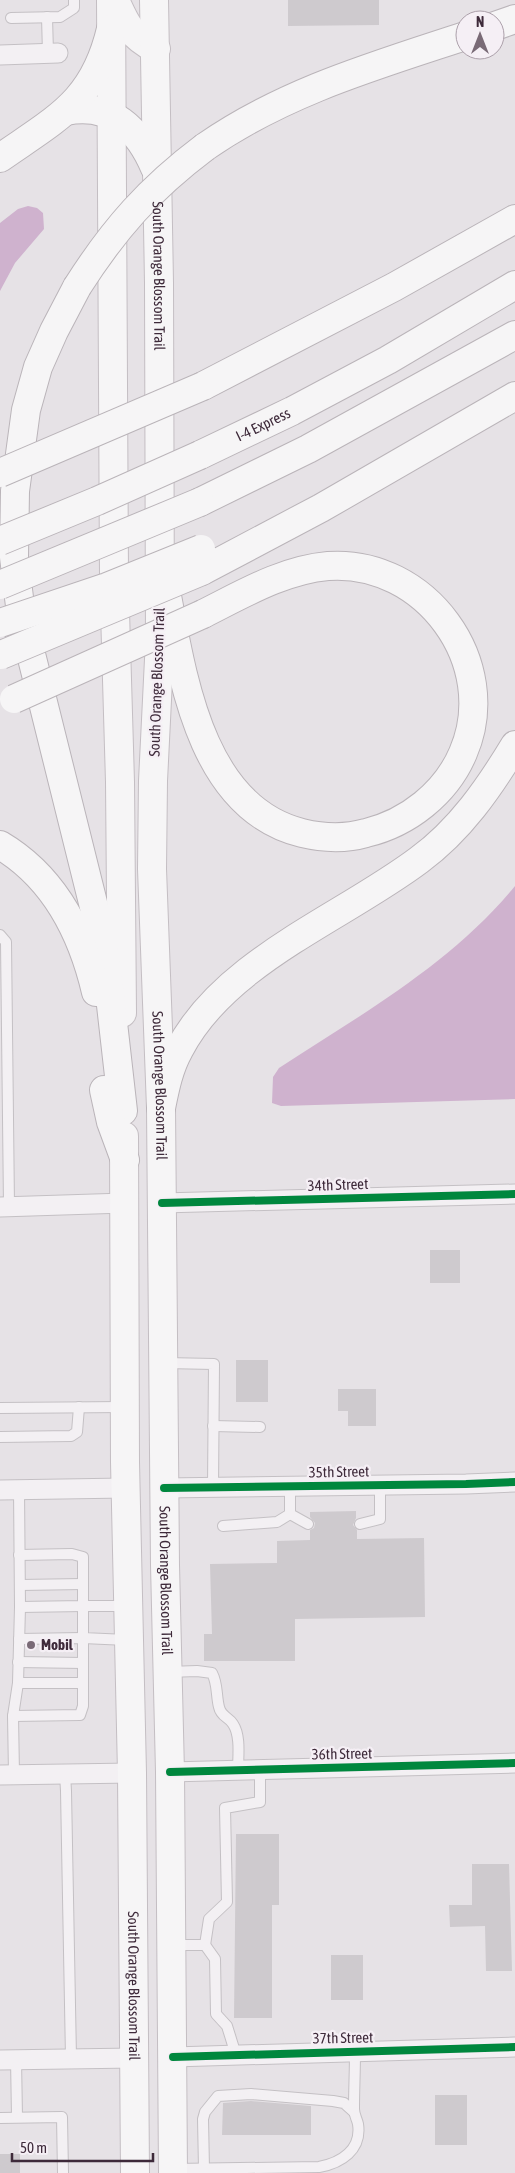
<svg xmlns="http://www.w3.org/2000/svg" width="515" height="2173" font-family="'Asap Condensed',sans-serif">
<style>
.water{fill:#cfb2ce}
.building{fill:#cecace}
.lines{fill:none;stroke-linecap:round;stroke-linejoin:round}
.lane-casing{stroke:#c4c0c4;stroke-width:12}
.street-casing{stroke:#c4c0c4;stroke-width:21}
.primary-casing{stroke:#c4bec3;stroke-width:30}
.highway-casing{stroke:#bab4b9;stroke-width:30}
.lane{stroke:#f3f0f3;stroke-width:10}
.street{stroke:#f3f0f3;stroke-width:19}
.primary{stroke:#f6f5f6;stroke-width:28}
.highway{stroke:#f6f5f6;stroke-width:28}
.highway-bridge-casing{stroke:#bab4b9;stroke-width:30;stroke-linecap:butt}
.highway-bridge{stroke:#f6f5f6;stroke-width:28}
.cycleway-casing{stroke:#f5eff5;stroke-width:11}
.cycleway{stroke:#00873e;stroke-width:8}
.poi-dot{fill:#796a76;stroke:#f5eff5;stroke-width:2}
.labels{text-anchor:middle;stroke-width:4.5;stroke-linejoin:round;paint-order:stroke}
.street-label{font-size:15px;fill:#3e2a3a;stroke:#f5eff5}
.poi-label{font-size:15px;font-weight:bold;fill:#3e2a3a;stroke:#f5eff5;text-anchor:start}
</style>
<rect width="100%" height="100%" fill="#e6e2e6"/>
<g class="water">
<path d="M28,206L37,208L43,213L44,229L15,263L0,291V223L18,209Z"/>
<path d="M515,886V1099L281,1106L272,1103L273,1077L279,1068C362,1014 451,964 515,886Z"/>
</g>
<g class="building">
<path d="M288,0H379V25L288,26Z"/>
<rect x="430" y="1250" width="30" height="33"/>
<rect x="236" y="1360" width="32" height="42"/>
<path d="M338,1389H376V1426H348V1411H338Z"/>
<path d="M356,1511V1518L353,1525L357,1530V1539L424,1538L425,1617L295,1619V1661H204V1634H212L210,1564L277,1563V1541L310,1540V1530L314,1528L315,1523L310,1517V1512Z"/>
<path d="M236,1834H279V1905H272V2018H234Z"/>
<path d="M472,1864H509L512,1971H486L485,1926L450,1927L449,1905H472Z"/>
<rect x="331" y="1955" width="32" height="45"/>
<rect x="435" y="2095" width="32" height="50"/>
<path d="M251,2101L311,2106V2135H222L223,2103Z"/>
<rect x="0" y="2154" width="20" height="19"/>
</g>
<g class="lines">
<g class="lane-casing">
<g id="lane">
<path d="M47,17L48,53"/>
<path d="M11,18L60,17L74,8V0"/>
<path d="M0,935L6,942L9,1206"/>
<path d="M165,1363L214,1364L213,1487"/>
<path d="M0,1408L124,1407"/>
<path d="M213,1426L260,1427"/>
<path d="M0,1437L71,1436L77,1432L79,1407"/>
<path d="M290,1514L308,1524"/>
<path d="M360,1524L380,1519V1485"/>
<path d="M223,1526L277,1522L290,1514V1486"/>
<path d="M19,1555L72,1554L83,1557V1606L20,1607"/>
<path d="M20,1585L83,1584"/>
<path d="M127,1640L83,1638V1606H127"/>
<path d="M18,1662L83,1663"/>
<path d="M168,1672L197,1671L212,1673C218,1684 216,1696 219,1707C221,1717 229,1717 233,1724C241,1736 238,1757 238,1770"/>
<path d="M18,1683H83"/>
<path d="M13,1716L80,1715L83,1706V1638L19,1639"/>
<path d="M14,1774L13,1716L18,1683L20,1607L19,1489"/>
<path d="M65,1774L66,1791L71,2058"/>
<path d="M172,1945H205L215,1959L216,2014L227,2026L236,2055"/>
<path d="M205,1945L209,1919L227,1902L225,1808L260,1802V1770"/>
<path d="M16,2059L17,2117"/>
<path d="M0,2118L62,2117L63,2173"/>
<path d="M174,2169L319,2167C341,2163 362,2150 358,2124C357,2119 354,2115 354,2109C354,2090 355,2071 355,2052"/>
<path d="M204,2169L203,2119L205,2112L218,2096L251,2094L333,2101L344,2103L354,2112"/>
</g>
</g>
<g class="street-casing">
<g id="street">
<path d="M0,55L58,53"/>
<path d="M162,1203L515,1194"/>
<path d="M0,1207L125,1203"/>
<path d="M164,1488L466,1484L515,1482"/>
<path d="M0,1490L125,1488"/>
<path d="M170,1772L515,1763"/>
<path d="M0,1775L132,1773"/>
<path d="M173,2057L515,2047"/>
<path d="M0,2060L134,2058"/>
</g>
</g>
<g class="primary-casing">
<g id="primary">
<path d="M111,0L114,577L120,782L122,1013"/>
<path d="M115,0C126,25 131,36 156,49"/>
<path id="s1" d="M154,0L159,283L160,639L153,781L152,869L161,1108L165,1565L170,1772L173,2173"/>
<path id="s2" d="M124,1136L125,1462L132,1773L135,2173"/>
</g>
</g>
<g class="highway-casing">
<g id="highway">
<path d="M495,26L515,19"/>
<path d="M66,111C112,102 139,130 155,168"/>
<path d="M205,147C284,92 374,66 465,36"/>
<path d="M0,158C57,118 94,102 111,29"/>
<path d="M77,287L54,331L38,367L26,410L15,491L14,557L21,614L100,931L107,970L123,1111"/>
<path d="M203,386L394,287L515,219"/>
<path id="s3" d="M200,455L292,411L388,360L515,285"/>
<path d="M200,502L308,449L515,335"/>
<path d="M161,565C180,655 192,806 302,833C323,838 345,839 366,833C408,823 446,793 463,753C502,663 425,559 328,566C283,570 243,594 203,614"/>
<path d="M202,571L321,508L515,396"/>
<path d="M0,845C54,877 82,932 96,992"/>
<path d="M104,1090L111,1122L125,1160"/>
<path d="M161,1108C165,1088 169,1068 179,1050C224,962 342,918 419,860C460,830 489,788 515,745"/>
</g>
</g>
<use href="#lane" class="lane"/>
<use href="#street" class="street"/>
<use href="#primary" class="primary"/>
<use href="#highway" class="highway"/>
<g class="highway-bridge-casing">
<g id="highway-bridge">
<path d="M77,287C114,229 149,189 205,147"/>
<path d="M0,473L203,386"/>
<path d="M0,541L97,501L200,455"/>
<path d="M0,585L200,502"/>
<path d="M0,623L107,587L201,549"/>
<path d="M1,655L202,571"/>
<path d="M14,699L203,614"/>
</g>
</g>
<use href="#highway-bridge" class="highway-bridge"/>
<g class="cycleway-casing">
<g id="cycleway">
<path d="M162,1203L515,1194"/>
<path d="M164,1488L466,1484L515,1482"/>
<path d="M170,1772L515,1763"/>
<path d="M173,2057L515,2047"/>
</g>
</g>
<use href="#cycleway" class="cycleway"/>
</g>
<circle class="poi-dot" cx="31" cy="1645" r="5"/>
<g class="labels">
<g class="street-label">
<text dy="5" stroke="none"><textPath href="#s1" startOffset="276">South Orange Blossom Trail</textPath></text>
<text dy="5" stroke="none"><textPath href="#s3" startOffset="70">I-4 Express</textPath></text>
<text transform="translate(157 682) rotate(-88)" y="5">South Orange Blossom Trail</text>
<text dy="5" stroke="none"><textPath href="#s1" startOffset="1086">South Orange Blossom Trail</textPath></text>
<text transform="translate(338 1185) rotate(-2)" y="5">34th Street</text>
<text transform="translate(339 1472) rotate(-1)" y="5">35th Street</text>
<text dy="5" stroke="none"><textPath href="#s1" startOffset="1581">South Orange Blossom Trail</textPath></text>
<text transform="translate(342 1754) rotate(-1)" y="5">36th Street</text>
<text dy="5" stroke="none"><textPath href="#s2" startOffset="850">South Orange Blossom Trail</textPath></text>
<text transform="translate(343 2038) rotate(-1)" y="5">37th Street</text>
</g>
<g class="poi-label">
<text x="41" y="1650">Mobil</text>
</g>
</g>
<g transform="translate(480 35)"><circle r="24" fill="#f5eff5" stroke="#aca0aa"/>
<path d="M0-4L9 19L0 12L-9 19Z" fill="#796a76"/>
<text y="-8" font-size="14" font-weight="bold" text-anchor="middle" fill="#3e2a3a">N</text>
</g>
<path d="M12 2153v8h141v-8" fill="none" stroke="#3e2a3a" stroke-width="2.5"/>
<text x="20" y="2153" font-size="15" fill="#3e2a3a" stroke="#f5eff5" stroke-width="4" paint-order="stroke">50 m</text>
</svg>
